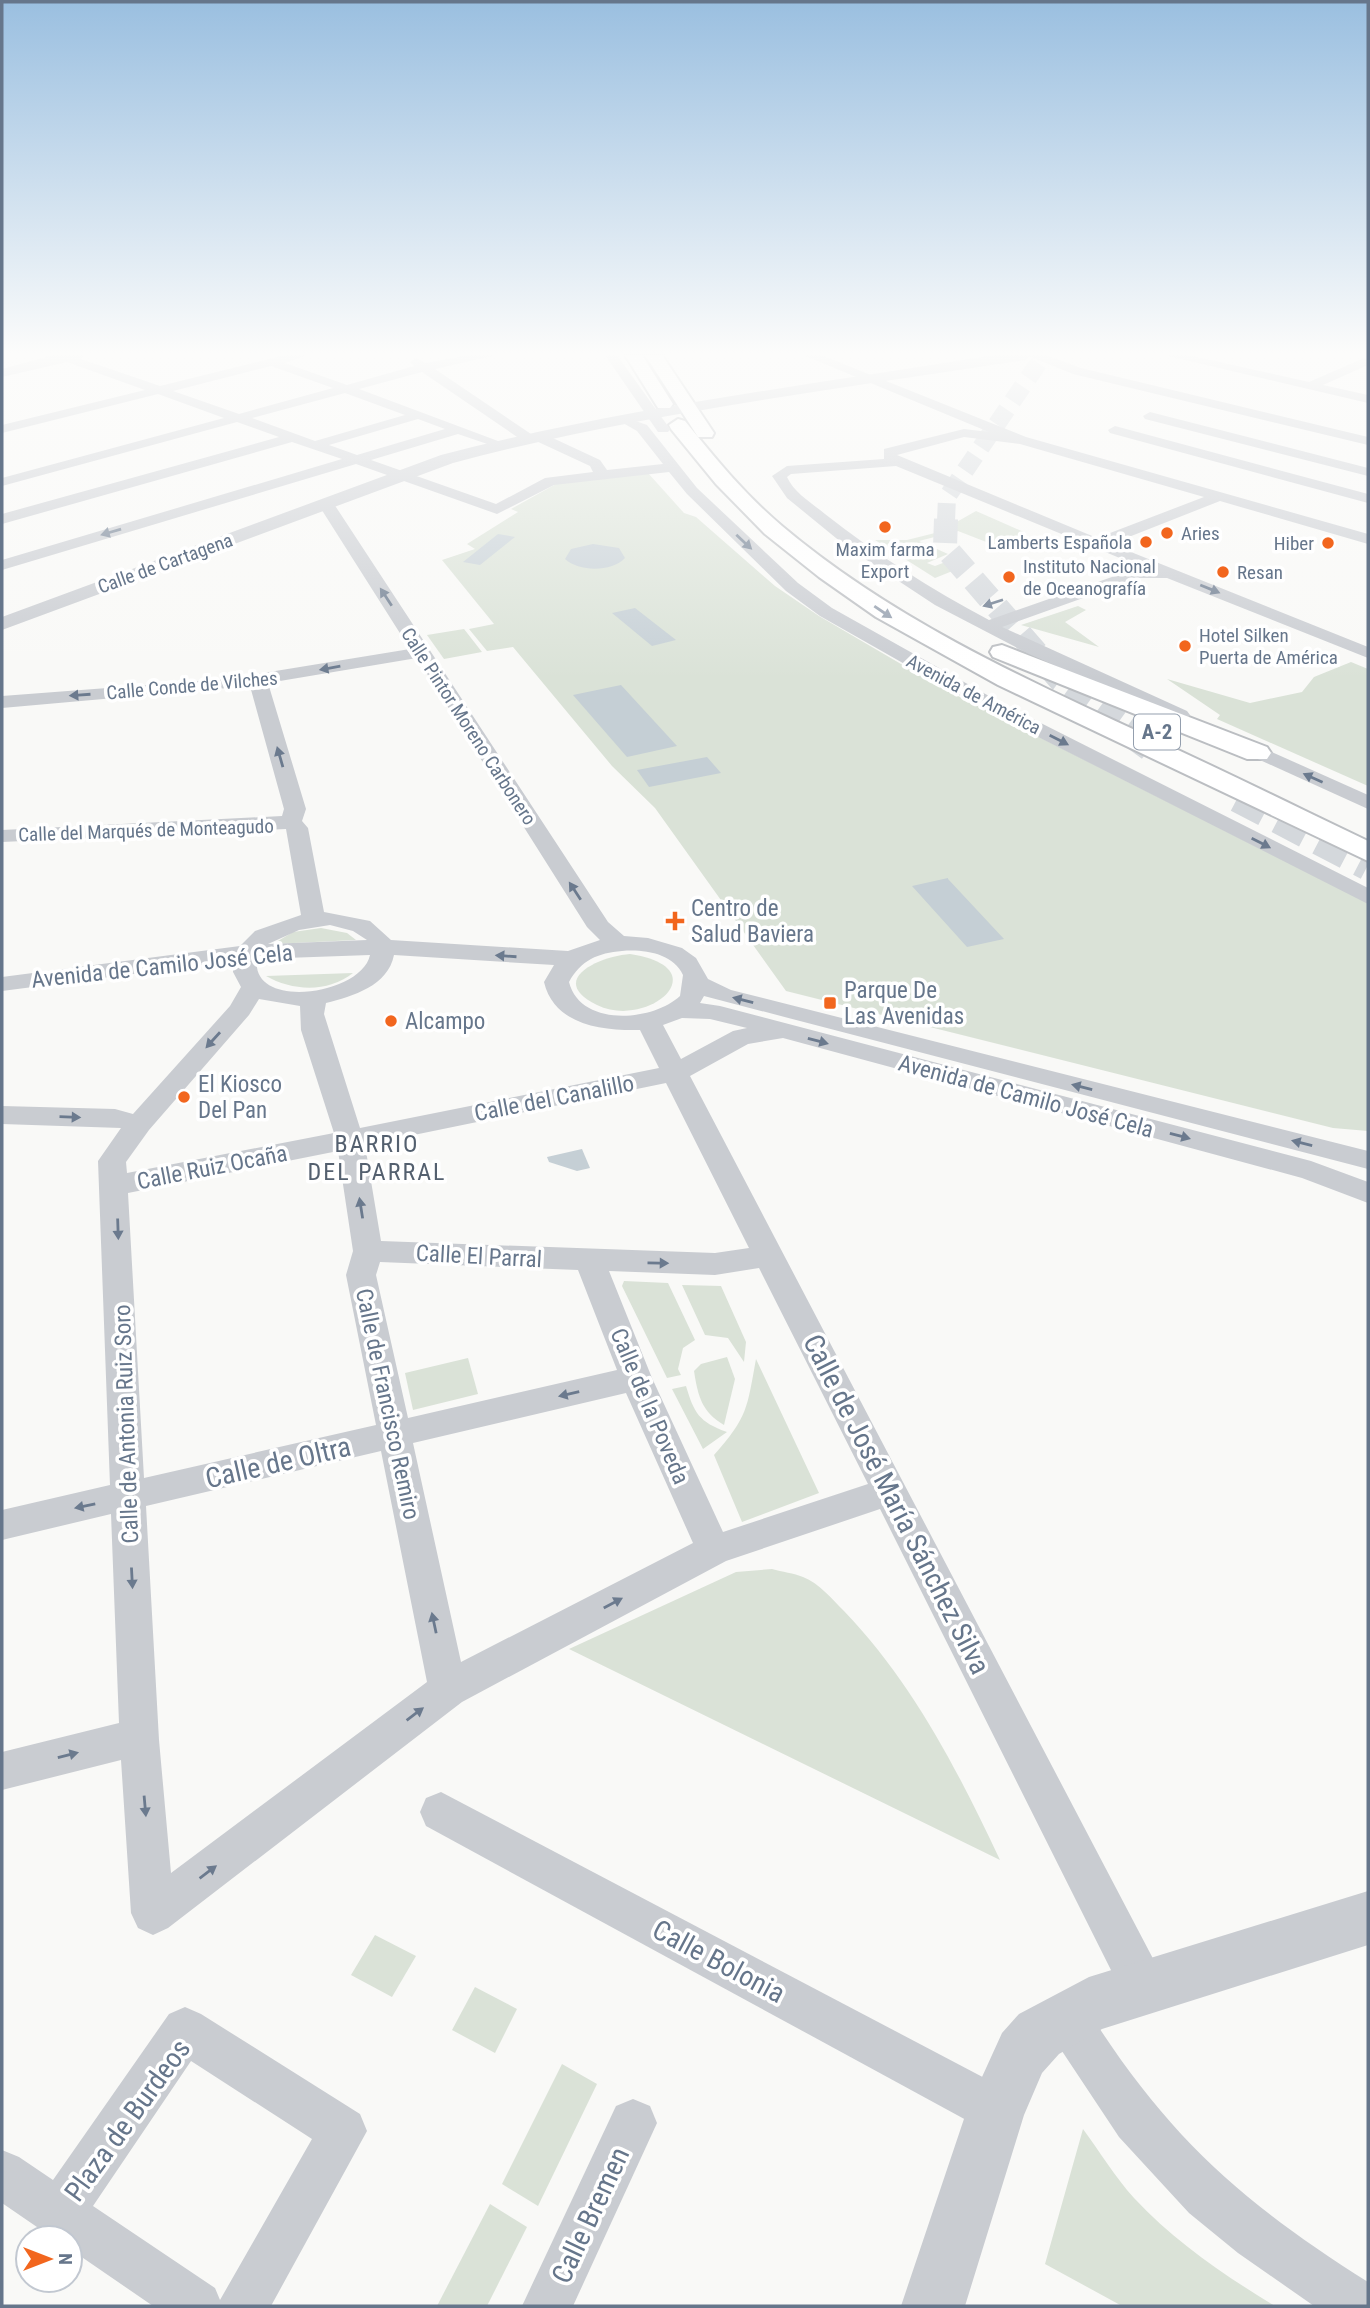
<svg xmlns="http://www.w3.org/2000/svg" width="1370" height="2308" font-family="'Roboto Condensed',sans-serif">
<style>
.green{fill:#dae2d7}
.water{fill:#c5cfd5}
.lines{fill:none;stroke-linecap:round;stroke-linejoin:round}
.motorway-tunnel-far2{stroke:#d4d8dc;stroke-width:18;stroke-dasharray:18 10;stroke-linecap:butt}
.motorway-tunnel-far1{stroke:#d4d8dc;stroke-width:24;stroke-dasharray:24 12;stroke-linecap:butt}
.motorway-tunnel{stroke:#d4d8dc;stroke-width:31;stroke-dasharray:31 15;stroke-linecap:butt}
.primary-casing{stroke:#bcbfc4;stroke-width:4}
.motorway-casing{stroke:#bbbec2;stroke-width:4}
.minor{fill:#c9ccd1;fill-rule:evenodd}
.tertiary{fill:#c9ccd1;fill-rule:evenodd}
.primary{fill:#fff;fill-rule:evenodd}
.motorway{fill:#fff;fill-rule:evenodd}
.oneway{fill:#6b7a8e}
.oneway2{fill:#949fae}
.poi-dot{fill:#f2661e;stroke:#fff;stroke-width:2.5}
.labels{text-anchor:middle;stroke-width:7;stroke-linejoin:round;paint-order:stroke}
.far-poi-label{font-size:19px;fill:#66768b;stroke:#fff;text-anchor:start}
.far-street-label{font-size:19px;fill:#66768b;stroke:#fff}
.shield{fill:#fff;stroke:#949fae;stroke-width:2}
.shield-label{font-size:21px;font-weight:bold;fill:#66768b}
.poi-label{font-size:23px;fill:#66768b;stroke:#fff;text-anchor:start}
.street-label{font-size:23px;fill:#66768b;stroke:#fff}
.neighbourhood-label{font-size:24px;letter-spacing:2px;fill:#54606f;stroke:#fff}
.near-street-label{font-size:28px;fill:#66768b;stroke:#fff}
</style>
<rect width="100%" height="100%" fill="#f9f9f7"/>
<g class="green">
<path d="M648,473L684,513L696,517L775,586L819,616L942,688L1368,903V1131L1333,1128L786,991L655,808L612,766L513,647L487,651L469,629L494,624L442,560L475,549L467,544L518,512L511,509L556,484Z"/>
<path d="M976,511L1026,533L994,545L958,531L919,541L948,554L927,563L935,566L956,558L970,564L935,578L875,540H907L939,532Z"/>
<path d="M1078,606L1086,610L1065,622L1099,647L1021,625Z"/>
<path d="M464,629L482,652L444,659L427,635Z"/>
<path d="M1351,662L1368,669V786L1217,719L1220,715L1167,679L1250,703L1302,692L1314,677Z"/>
<path d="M321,928L347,933L356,940L273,944L293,932Z"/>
<path d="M630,954C720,968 648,1030 597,1005C546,980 600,956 630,954Z"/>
<path d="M353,973C328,993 292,991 266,976Z"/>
<path d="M624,1281L668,1283L695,1340L683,1348L678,1369L681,1375L667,1378L622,1286Z"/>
<path d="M682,1285L721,1286L746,1342L744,1362L728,1338L705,1335Z"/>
<path d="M727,1357L735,1379L724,1425C702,1412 698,1397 694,1371L701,1364Z"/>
<path d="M468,1358L478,1394L413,1410L405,1373Z"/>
<path d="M756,1359L819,1493L742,1522L714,1455C748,1417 747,1408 756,1359Z"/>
<path d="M686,1386C694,1413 699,1422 727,1432L703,1449L672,1389Z"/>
<path d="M772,1569C782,1572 794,1573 803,1577C819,1583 833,1600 844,1611C913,1683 958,1771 1000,1860L569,1649L736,1572Z"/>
<path d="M375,1935L416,1956L392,1997L351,1975Z"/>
<path d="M475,1987L517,2009L495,2053L452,2030Z"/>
<path d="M562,2064L597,2084L538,2206L502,2184Z"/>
<path d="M1083,2129C1100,2152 1115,2177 1134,2198C1175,2242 1224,2275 1275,2306H1122L1045,2264Z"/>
<path d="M490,2204L527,2227L487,2306H437Z"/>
</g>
<g class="water">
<path d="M498,534L515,537L480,565L463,562Z"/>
<path d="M593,544L619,548L625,558C612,572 579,572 565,559L571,549Z"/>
<path d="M635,608L676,640L652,646L612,613Z"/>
<path d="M621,685L677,746L627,757L573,695Z"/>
<path d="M707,757L721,773L649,787L637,770Z"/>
<path d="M948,878V879L1004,939L967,947L912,886Z"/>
<path d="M582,1149L590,1168L577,1171L549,1162L547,1157Z"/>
</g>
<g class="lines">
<path class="motorway-tunnel-far2" d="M946,521L947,497L1044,355"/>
<path class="motorway-tunnel-far1" d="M946,519L945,547L1060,680L1129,730"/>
<g class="motorway-tunnel">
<path d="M1126,728L1159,752"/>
<path d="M1238,797L1368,865"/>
</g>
<g class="primary-casing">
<path id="primary" d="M645,355H662L714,433L712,437H698Z"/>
</g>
<g class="motorway-casing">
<g id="motorway">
<path d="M625,355H642L673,404L670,408H658Z"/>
<path d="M678,419L685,421C715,458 745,495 782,526C891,618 1020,677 1148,736C1222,770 1295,806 1368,841V861L998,685L876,617L819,577L765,534L716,484L671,429L669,425Z"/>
<path d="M1002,645L1267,747L1271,753L1267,759H1247L993,657L990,652L993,647Z"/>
</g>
</g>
<g class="minor">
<path d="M53,355H83L81,359L160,386L285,355H307L285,363L347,385L414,366L410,362L416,358L426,363L469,355H497L435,369L531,434L542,433L600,460L607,470L663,464L637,431L623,423L630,419L647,425L697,488L798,583L832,608L1005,705L1368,888V904L991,713L820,616L786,591L687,494L669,472L554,485L497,514L356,464L2,570V560L342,459L292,442L2,524V514L279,437L237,422L2,486V478L224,418L158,394L2,433V425L145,390L67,362L2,377V369ZM271,366L333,388L239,414L173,391ZM422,372L523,441L534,440L590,466L593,472L545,478L496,504L371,460L458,434L499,448L506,444L359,389ZM345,393L405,415L315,441L252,418ZM418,419L445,429L357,455L329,445Z"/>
<path d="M605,355H617L670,429L668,432H658Z"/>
<path d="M803,355H821L1026,437L1368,534V544L1220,501L1111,544L1368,647V658L1167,578H1139L1002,627L1187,711L1190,715L1187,719L1180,721L1029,654L935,605L847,547L787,498L772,476L787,466L884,459V449L964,429L989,432ZM964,437L1020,444L1204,497L1097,538L897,455ZM896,466L1144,568L1132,570L989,620C931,589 877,555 825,514C812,503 794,493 787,477L791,474Z"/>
<path d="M1026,355H1045L1081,368L1368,437V445L1073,374Z"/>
<path d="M1164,355H1188L1309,382L1364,358L1368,359V365L1323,385L1368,395V403Z"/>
<path d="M1150,412L1368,468V476L1145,419L1143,416Z"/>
<path d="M1115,426L1368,494V503L1110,433L1108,430Z"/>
<path d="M326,499L334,504L608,922L624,936L648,938L682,948L696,958L708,979L731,990L1368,1151V1169L704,996L700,1003L720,1006L1311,1161L1368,1182V1203L1302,1178L783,1038L748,1044L690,1076L1159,1970L1165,1986L1159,2002L1143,2008L1127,2002L880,1509L726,1561L462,1702L168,1928L153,1935L138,1928L131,1913L121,1760L2,1790V1752L119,1723L111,1514L2,1540V1510L110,1485L98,1161L121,1128L2,1124V1106L115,1109L133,1114L230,1006L241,987L233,972V961L2,991V977L240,946L255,931L301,915L286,829L2,842V830L282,816L284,809L250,686L2,708V696L226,679L410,649L318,504ZM417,658L587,927L600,940L568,951L391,940L370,921L324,912L308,828L302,821L306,809L268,683ZM330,925L353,931L367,940L268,944L299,930ZM622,951C643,949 673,953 683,975L680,996C652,1022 580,1027 569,982C581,960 598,953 622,951ZM370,955C362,995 250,1011 257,959ZM394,955L554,965L544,982C554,1025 602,1031 640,1030L659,1068L360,1128L324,1014L326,1003C353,996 388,986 394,955ZM259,999L300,1006L301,1030L334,1133L127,1173L126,1162L149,1130L249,1015ZM682,1018L710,1019L747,1028L733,1031L681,1059L663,1025ZM666,1083L749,1248L715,1253L381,1241L365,1145ZM338,1151L353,1251L346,1275L376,1425L144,1478L128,1193ZM380,1262L578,1270L617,1370L408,1418L376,1275ZM759,1268L868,1484L723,1532L652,1378L609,1271L715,1275ZM626,1393L693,1543L461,1662L413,1443ZM381,1451L427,1682L171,1873L159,1740L146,1506Z"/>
<path d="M1236,736L1368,795V809L1229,746L1226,742Z"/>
<path d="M441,1792L1013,2093L1020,2110L1013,2127L996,2134L979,2127L426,1826L420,1812L426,1798Z"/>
<path d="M1066,1994L1082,2001C1163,2132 1238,2200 1368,2282V2306H1314L1238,2253L1189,2213L1119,2137L1050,2033L1043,2017L1050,2001Z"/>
<path d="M185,2007L201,2014L360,2114L367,2131L271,2306H153L70,2249V2238H53L2,2203V2150L19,2157L53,2180L169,2014ZM191,2061L312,2139L220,2300L215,2288L93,2206Z"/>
<path d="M633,2099L650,2106L657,2123L573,2306H522L616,2106Z"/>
</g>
<g class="tertiary">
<path d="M994,355H1032L1025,360C834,390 640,413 453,463L2,630V617L441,455C622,408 809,385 994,355Z"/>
<path d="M1368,1891V1945L1102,2029L1059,2054L1042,2073L1024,2115L965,2306H901L967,2110L1002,2033L1019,2014L1089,1977Z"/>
</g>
<use href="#primary" class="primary"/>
<use href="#motorway" class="motorway"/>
</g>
<defs><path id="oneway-solid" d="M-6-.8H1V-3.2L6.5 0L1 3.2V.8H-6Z" transform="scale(1.75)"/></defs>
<g class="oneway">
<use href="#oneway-solid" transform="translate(111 532) rotate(164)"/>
<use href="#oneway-solid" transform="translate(744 542) rotate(43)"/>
<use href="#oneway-solid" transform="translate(1210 589) rotate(22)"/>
<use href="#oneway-solid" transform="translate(386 597) rotate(-123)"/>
<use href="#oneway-solid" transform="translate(993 603) rotate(162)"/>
<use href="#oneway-solid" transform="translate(330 668) rotate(170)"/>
<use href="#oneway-solid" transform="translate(80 695) rotate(176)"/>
<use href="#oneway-solid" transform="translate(1059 740) rotate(27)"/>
<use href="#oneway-solid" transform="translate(280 757) rotate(-106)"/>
<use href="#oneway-solid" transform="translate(1313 778) rotate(-156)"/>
<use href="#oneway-solid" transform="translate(1261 843) rotate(27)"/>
<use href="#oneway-solid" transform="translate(575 891) rotate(-123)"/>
<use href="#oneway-solid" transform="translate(506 956) rotate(-176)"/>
<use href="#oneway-solid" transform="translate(743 1000) rotate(-166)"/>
<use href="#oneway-solid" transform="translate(213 1040) rotate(132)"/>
<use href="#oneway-solid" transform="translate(818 1041) rotate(15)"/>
<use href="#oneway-solid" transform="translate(1082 1087) rotate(-166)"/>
<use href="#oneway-solid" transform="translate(70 1117) rotate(2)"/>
<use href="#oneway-solid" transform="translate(1180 1136) rotate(15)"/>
<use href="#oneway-solid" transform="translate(1302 1143) rotate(-166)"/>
<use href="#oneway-solid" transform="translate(361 1208) rotate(-99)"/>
<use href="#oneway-solid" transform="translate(118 1229) rotate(88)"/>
<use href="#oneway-solid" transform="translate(658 1263) rotate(1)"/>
<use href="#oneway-solid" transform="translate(569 1394) rotate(167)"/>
<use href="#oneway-solid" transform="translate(85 1506) rotate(168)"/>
<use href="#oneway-solid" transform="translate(132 1578) rotate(87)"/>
<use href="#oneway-solid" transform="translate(613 1603) rotate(-28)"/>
<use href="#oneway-solid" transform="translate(434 1623) rotate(-102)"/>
<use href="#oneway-solid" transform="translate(415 1714) rotate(-37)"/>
<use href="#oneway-solid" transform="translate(68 1755) rotate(-14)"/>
<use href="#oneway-solid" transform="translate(145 1806) rotate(85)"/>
<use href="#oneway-solid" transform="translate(208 1872) rotate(-37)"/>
</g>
<use class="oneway2" href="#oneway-solid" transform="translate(883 612) rotate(34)"/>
<linearGradient id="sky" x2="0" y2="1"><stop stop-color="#9abfe0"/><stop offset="0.52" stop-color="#fcfcfb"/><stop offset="1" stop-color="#fcfcfb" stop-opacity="0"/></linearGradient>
<rect width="1370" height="679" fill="url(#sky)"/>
<g class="poi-dot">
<circle cx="885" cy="527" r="7"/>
<circle cx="1167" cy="533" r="7"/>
<circle cx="1146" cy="542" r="7"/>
<circle cx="1328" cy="543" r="7"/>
<circle cx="1223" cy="572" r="7"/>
<circle cx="1009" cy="577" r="7"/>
<circle cx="1185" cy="646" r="7"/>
<path d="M671.5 910.5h7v7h7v7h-7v7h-7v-7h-7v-7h7z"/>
<rect x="823" y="996" width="14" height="14" rx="3.5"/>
<circle cx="391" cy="1021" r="7"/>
<circle cx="184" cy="1097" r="7"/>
</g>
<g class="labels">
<g class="far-poi-label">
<text x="1181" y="540">Aries</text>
<text x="1132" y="549" text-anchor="end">Lamberts Española</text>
<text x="1314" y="550" text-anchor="end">Hiber</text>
<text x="885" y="556" text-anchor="middle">Maxim farma<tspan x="885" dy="22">Export</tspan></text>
<text x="1023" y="573">Instituto Nacional<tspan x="1023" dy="22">de Oceanografía</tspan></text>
<text x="1237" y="579">Resan</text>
<text x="1199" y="642">Hotel Silken<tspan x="1199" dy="22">Puerta de América</tspan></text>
</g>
<g class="far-street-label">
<text transform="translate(165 563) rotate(-20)" y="7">Calle de Cartagena</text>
<text transform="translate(192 685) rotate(-5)" y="7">Calle Conde de Vilches</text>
<text transform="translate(974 694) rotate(28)" y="7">Avenida de América</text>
<text transform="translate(469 726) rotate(57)" y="7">Calle Pintor Moreno Carbonero</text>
<text transform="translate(146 830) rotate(-2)" y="7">Calle del Marqués de Monteagudo</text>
</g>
<rect class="shield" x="1134" y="714.5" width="46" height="35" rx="5"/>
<g class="shield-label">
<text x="1157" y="739">A-2</text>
</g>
<g class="poi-label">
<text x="691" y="916">Centro de<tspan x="691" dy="26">Salud Baviera</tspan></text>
<text x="844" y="998">Parque De<tspan x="844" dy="26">Las Avenidas</tspan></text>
<text x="405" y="1029">Alcampo</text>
<text x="198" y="1092">El Kiosco<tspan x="198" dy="26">Del Pan</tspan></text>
</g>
<g class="street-label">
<text transform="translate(162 966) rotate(-6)" y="8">Avenida de Camilo José Cela</text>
<text transform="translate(1026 1096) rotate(15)" y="8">Avenida de Camilo José Cela</text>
<text transform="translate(554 1098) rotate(-11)" y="8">Calle del Canalillo</text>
<text transform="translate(212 1167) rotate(-11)" y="8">Calle Ruiz Ocaña</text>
<text transform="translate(479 1256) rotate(3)" y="8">Calle El Parral</text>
<text transform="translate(388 1404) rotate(78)" y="8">Calle de Francisco Remiro</text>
<text transform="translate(650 1406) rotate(67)" y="8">Calle de la Poveda</text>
<text transform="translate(126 1424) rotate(-92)" y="8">Calle de Antonia Ruiz Soro</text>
</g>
<g class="neighbourhood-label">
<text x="377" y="1152">BARRIO<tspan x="377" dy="28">DEL PARRAL</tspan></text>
</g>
<g class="near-street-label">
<text transform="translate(278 1462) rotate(-13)" y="10">Calle de Oltra</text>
<text transform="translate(897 1504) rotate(63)" y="10">Calle de José María Sánchez Silva</text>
<text transform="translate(719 1961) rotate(28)" y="10">Calle Bolonia</text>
<text transform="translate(127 2120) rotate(-54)" y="10">Plaza de Burdeos</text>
<text transform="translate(590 2215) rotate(-65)" y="10">Calle Bremen</text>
</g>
</g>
<rect width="1370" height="2308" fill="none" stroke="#66768b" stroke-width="7"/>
<g transform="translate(49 2259) rotate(90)"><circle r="33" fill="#ffffff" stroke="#c2c8d1" stroke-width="2"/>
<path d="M0-5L12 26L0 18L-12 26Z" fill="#f2661e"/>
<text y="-10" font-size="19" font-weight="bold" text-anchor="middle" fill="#66768b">N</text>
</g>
</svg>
